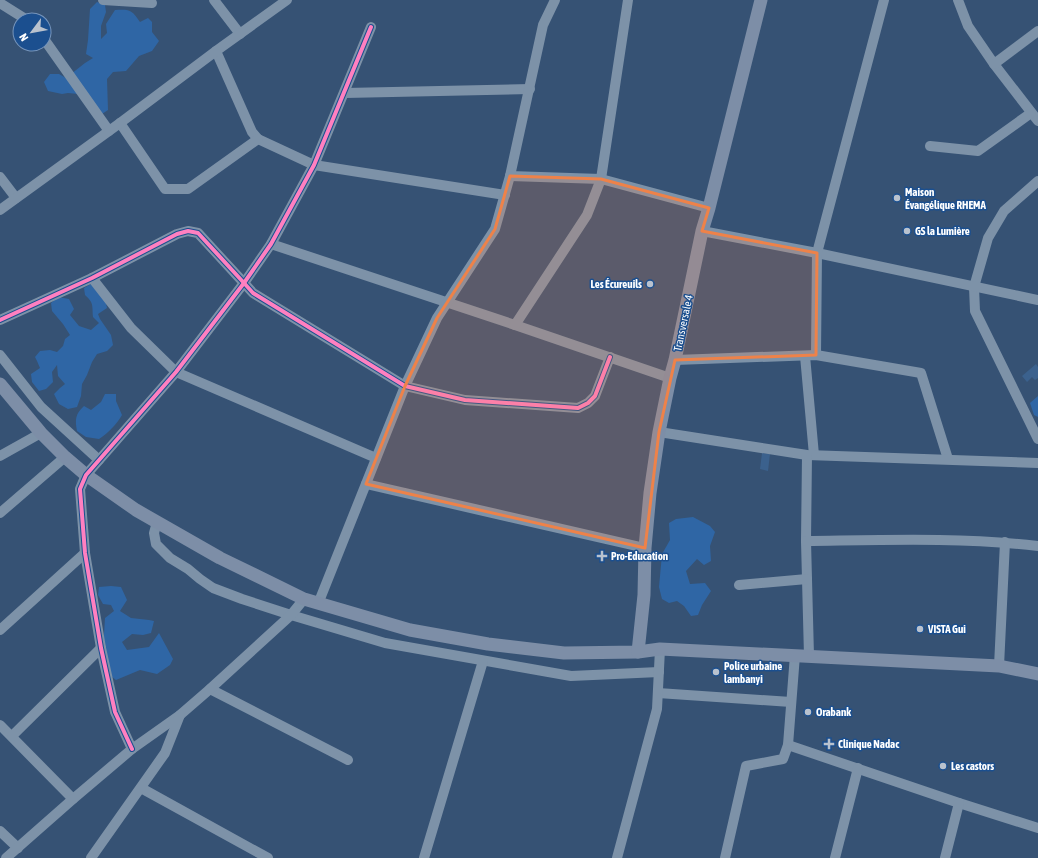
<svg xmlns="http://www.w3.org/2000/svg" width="1038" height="858" font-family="'Asap Condensed',sans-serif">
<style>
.green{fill:#2f66a5}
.water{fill:#3b618d}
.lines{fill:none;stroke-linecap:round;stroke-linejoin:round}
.minor{stroke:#7d92a8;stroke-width:10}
.major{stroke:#7d8ea7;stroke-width:13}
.cycleway-casing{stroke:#1b4f8f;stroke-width:6}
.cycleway{stroke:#ff80c0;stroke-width:4}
.marked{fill:#ee8249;fill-opacity:0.2;stroke:#ee8249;stroke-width:3;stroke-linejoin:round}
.poi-dot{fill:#b9c2ce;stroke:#1b4f8f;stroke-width:1.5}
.labels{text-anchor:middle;stroke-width:3;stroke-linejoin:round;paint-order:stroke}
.poi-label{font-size:11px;font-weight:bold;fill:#fff;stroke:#1b4f8f;text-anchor:start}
.street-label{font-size:11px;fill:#fff;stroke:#1b4f8f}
</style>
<rect width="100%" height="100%" fill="#365274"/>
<g class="green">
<path d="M97,2L105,5L106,12L101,26V39L107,33L106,24L115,10C130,9 132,10 140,22L148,18L152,22V32L159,41L152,51L139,56L126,71L113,72L107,79L108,110L102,114L78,94L68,93L62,94L48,91L44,82L50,74H59L66,78L85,63L93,58L86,54L88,40L90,9Z"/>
<path d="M91,284L105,299L107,308L98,314L100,319L111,335L113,345L107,351L97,354L92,362L87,375L82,384L81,396L77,407L68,409L59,404L54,394L60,388L65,384L58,376L57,365L52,372L53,382L46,389L39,391L32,382L31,374L40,368L37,361L35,357L40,351L50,350L57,352L63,346L65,339L70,335L63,324L52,311L51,303L58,297L69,299L74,309L70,315L79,326L91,330L99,323L93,317C92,305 94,303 85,295L84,288Z"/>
<path d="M105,394H116V401L122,415C116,425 108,433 99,439L86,437L77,431C75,420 75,414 84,406L91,410L101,402Z"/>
<path d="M1038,396V417L1034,415L1030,403Z"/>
<path d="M693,517L710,526L715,532L710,546L711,561L704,565L697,559L686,571L690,584L705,583L711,591L702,605L698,615L691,616L684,606L677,601L669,603L662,599L659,587L662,554L670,540L669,523L676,519Z"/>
<path d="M111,586L121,587L127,600L120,611L131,618L149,620L154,621L151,633L143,635L132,634L122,642L127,650L149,647L159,633L173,659L170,665L157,674L140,670L116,680L102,669L105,618L114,611L111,605L103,604L98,595L99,587Z"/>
</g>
<g class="water">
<path d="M1036,364L1038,367V378L1035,380L1032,377L1027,382L1022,376Z"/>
<path d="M762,453L770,454L768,471L760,469Z"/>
</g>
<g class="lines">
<g class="minor">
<path d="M103,0L152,3"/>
<path d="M214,0L240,34"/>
<path d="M958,0L968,26L994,64L1038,121"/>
<path d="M0,3L27,20"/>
<path d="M44,39L109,131"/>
<path d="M216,51L252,132L258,139L314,165L505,195"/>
<path d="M994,64L1038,31"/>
<path d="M345,93L530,89"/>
<path d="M120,123L165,189H188L258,139"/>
<path d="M930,146L978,151L1031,113"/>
<path d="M510,176L601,179L709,208"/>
<path d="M0,177L16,198"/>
<path d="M1038,181L1004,211L988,238L974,287L975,311L1038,439"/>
<path d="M0,210L120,123L216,51L287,0"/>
<path d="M702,231L817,253L1038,300"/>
<path d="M271,244L515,325L670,378"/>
<path d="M92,278L131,328L176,372L376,458"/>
<path d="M0,320L92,278L177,234L188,231L198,233L244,283L253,293L405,386L465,400L578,408L588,403L595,396L610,357"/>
<path d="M515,325L587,215L601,179L628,0"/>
<path d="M0,355L41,407L99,460"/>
<path d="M816,355L817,253L884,0"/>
<path d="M805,356L814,455"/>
<path d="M675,360L816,355L921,373L948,459"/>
<path d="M659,432L807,455L1038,463"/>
<path d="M807,455L806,541L809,656"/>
<path d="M0,456L41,433"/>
<path d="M366,484L645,548"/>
<path d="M0,513L65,457"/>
<path d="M157,522L154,533L156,544L170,558L188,569L200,579L213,588L242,599L291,615L385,643L571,676L659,672"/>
<path d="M806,541C884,540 961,537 1038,546"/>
<path d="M739,585L807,579"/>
<path d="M318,604L405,386L437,318L495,229L510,176L543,25L555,0"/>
<path d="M0,630L85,553"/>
<path d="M999,666L1005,542"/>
<path d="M210,689L348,760"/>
<path d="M658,693L791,702"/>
<path d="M0,725L73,799"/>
<path d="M12,736L101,648"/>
<path d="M788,745L959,803L1038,828"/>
<path d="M132,749L115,712L101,648L85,553L80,489L86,475L176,372L244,283L271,244L314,165L371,27"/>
<path d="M141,788L268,858"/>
<path d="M0,831L18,848"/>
<path d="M6,858L73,799L132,749L180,715L210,689L291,615L304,599"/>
<path d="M91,858L165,753L180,715"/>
<path d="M424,858L483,661"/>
<path d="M617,858L657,709L660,649"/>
<path d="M725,858L746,766L783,759L788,745L795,655"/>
<path d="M835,858L858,768"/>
<path d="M945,858L959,803"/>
</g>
<g class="major">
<path d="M0,384L41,433L65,457L86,475L136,510L220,558L304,599L410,630L488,644L564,653L638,652L660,649L999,666L1038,674"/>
<path d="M638,652L644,595L645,548L650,493L659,432L670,378L675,360L702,231L709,208L761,0"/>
</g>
<g class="cycleway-casing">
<g id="cycleway">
<path d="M0,320L92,278L177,234L188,231L198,233L244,283L253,293L405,386L465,400L578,408L588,403L595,396L610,357"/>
<path d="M132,749L115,712L101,648L85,553L80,489L86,475L176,372L244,283L271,244L314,165L371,27"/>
</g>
</g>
<use href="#cycleway" class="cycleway"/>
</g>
<path class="marked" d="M510,176L601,179L709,208L702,231L817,253L816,355L675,360L659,432L645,548L366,484L405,386L437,318L495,229Z"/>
<g class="poi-dot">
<circle cx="897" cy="198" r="4"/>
<circle cx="907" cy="231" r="4"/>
<circle cx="650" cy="284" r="4"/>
<path d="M600 550h4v4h4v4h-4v4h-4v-4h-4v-4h4z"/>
<circle cx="920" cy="629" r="4"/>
<circle cx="716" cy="672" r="4"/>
<circle cx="808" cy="712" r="4"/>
<path d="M827 738h4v4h4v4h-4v4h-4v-4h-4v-4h4z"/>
<circle cx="943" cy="766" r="4"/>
</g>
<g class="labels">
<g class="poi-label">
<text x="905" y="196">Maison<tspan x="905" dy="13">Évangélique RHEMA</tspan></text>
<text x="915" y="235">GS la Lumière</text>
<text x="642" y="288" text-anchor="end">Les Écureuils</text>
<text x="611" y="560">Pro-Education</text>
<text x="928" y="633">VISTA Gui</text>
<text x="724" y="670">Police urbaine<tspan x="724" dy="13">lambanyi</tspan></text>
<text x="816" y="716">Orabank</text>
<text x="838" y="748">Clinique Nadac</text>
<text x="951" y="770">Les castors</text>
</g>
<g class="street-label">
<text transform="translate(683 323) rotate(-78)" y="4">Transversale 4</text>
</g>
</g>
<g transform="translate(32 32) rotate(238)"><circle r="19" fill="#1b4f8f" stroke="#7695bc"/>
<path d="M0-3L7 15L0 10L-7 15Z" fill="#b9c2ce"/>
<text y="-6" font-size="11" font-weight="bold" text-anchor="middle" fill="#ffffff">N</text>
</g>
</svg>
